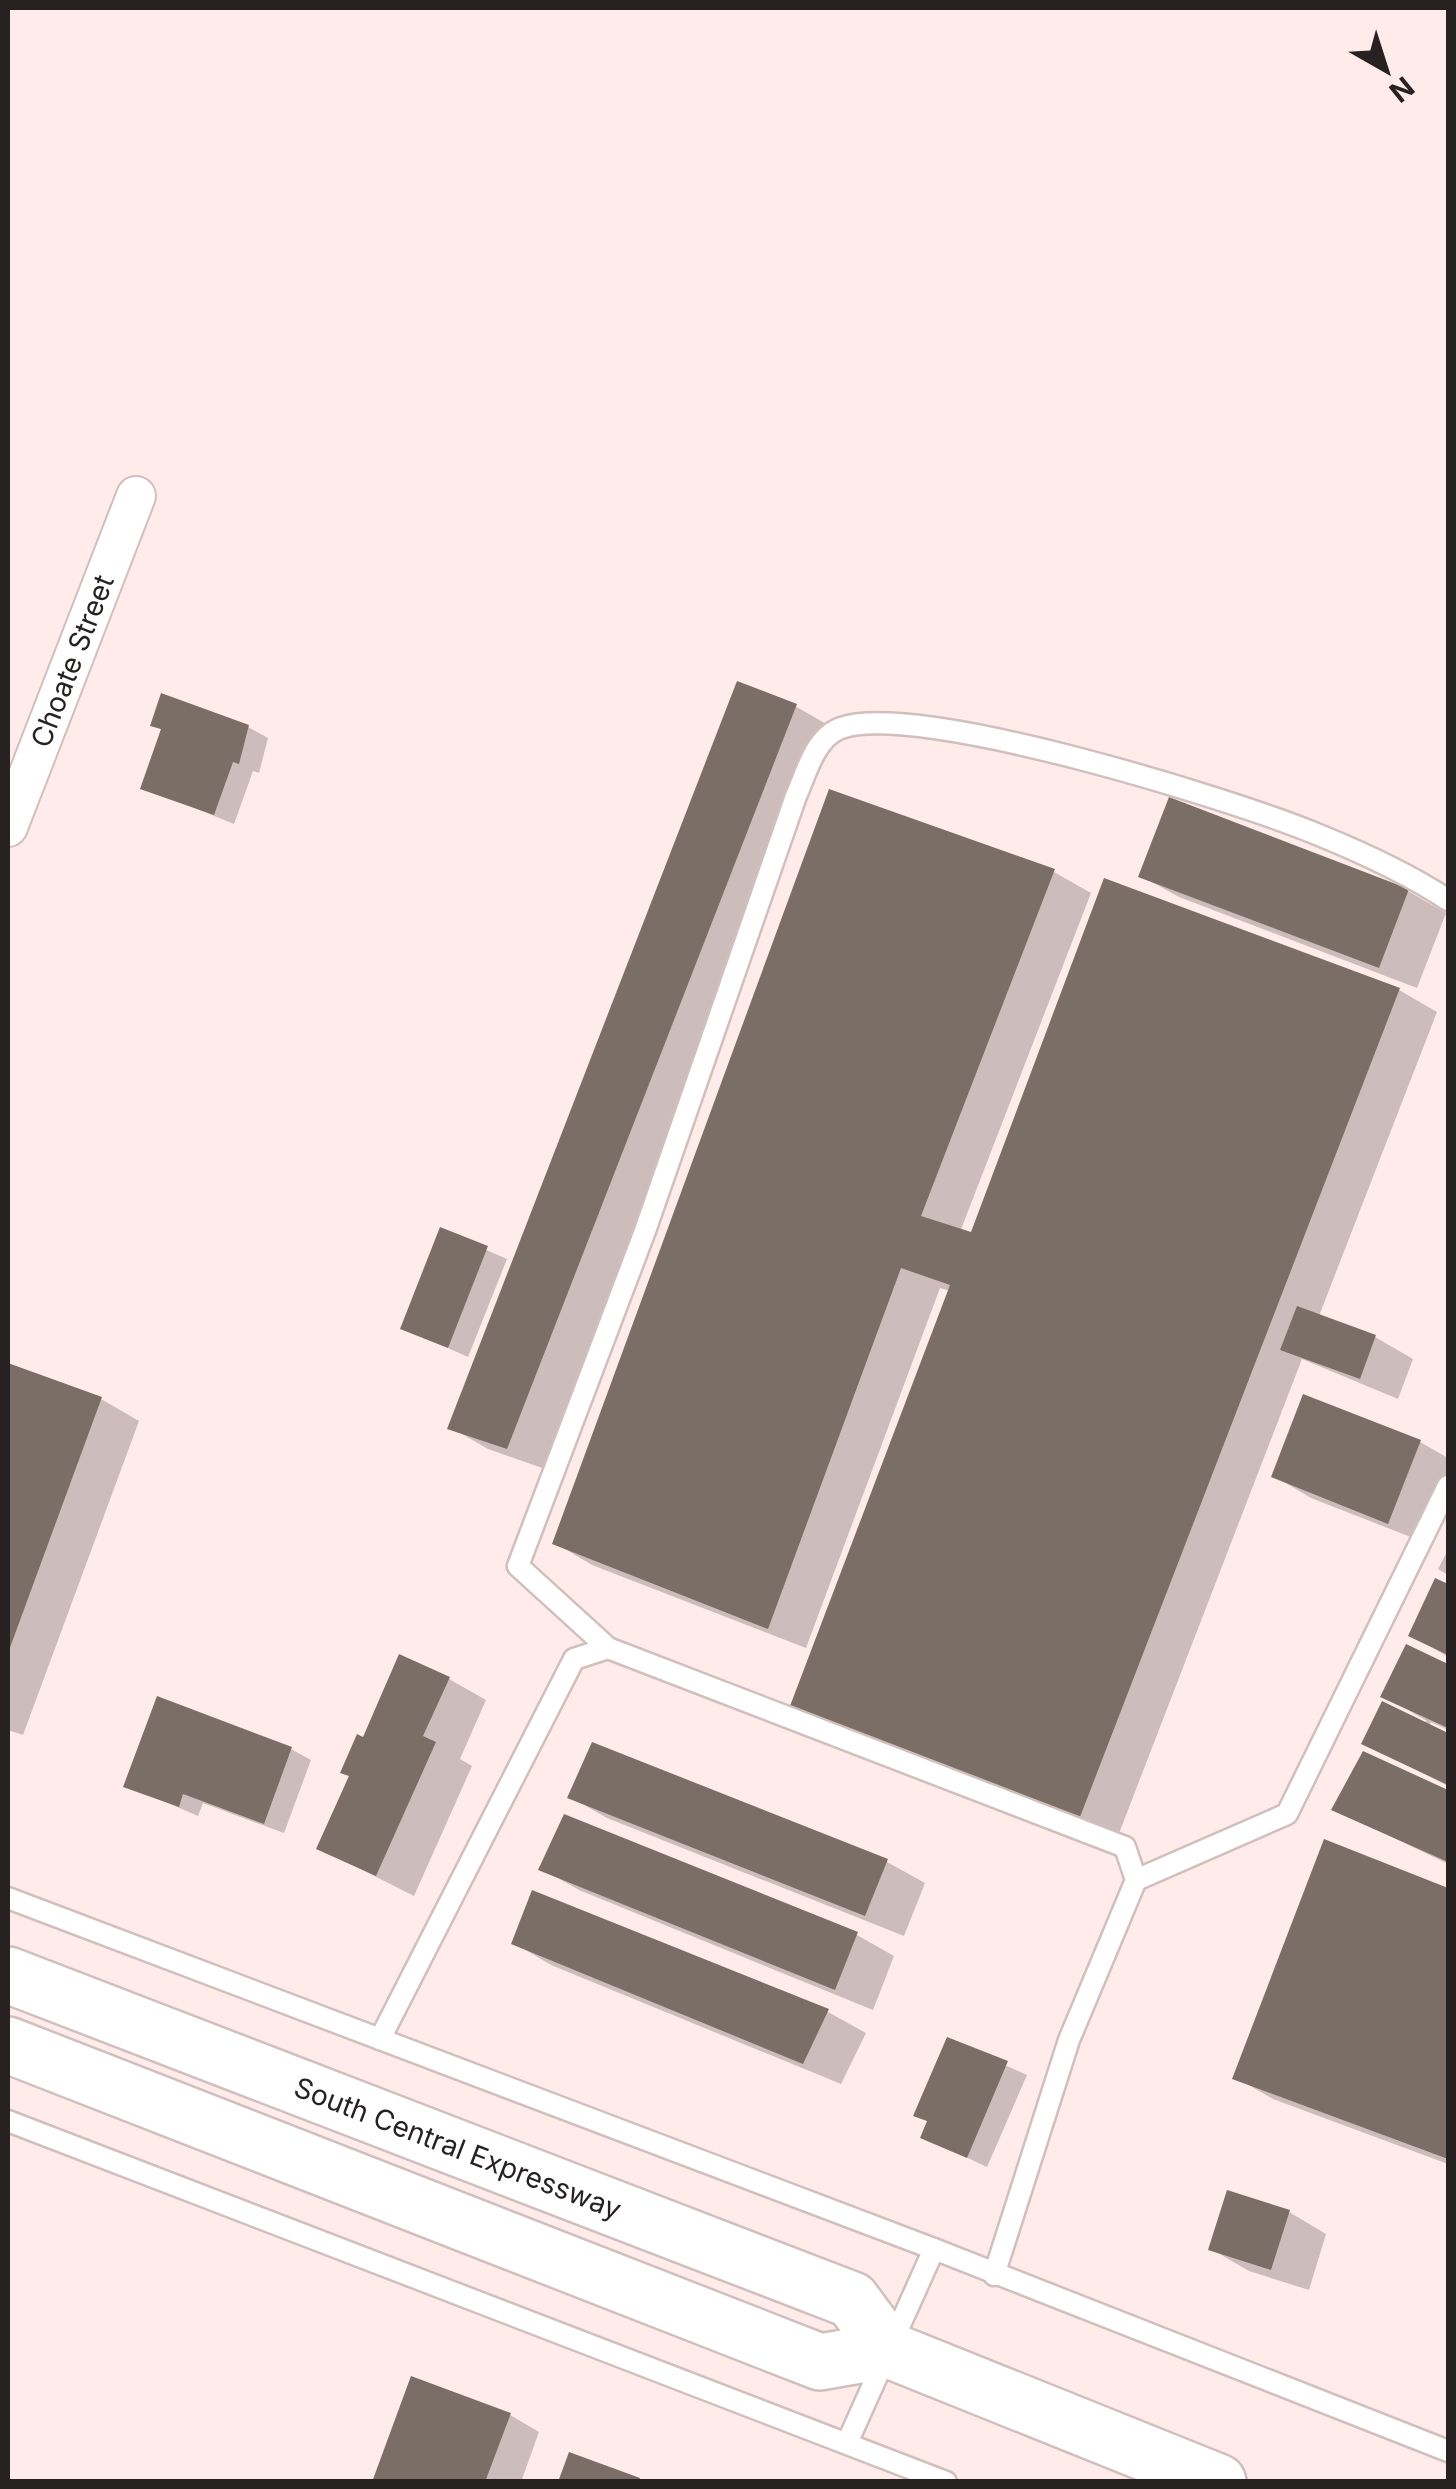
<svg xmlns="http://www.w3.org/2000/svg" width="1456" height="2489" font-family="Inter,sans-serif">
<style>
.shadow{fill:#0003}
.building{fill:#7b6e66}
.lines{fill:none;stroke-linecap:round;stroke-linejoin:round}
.service-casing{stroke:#d1bfbe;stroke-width:25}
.minor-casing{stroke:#d1bfbe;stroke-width:42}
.primary-casing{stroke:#d1bfbe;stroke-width:60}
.service{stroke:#fff;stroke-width:20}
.minor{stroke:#fff;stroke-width:38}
.primary{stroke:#fff;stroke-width:55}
.labels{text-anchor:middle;stroke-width:8;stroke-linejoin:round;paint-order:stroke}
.street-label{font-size:28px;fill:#282121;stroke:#ffebea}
</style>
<rect width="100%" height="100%" fill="#ffebea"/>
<g class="shadow">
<path d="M795,706L833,728L545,1469L488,1449L450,1427Z"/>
<path d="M153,724L248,727L268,738L259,773L253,771L234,824L143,787L163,731Z"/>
<path d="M1170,800L1408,891L1446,913L1417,988L1179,897L1141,876Z"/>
<path d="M1054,872L1091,893L960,1232L972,1236L1106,881L1399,990L1437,1012L1319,1316L1375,1337L1413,1359L1398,1399L1302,1359L1118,1836L831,1727L793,1705L950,1291L940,1288L806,1648L592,1565L555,1543Z"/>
<path d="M441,1230L507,1259L468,1357L403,1328Z"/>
<path d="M8,1366L101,1399L139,1421L23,1735L8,1730Z"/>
<path d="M1305,1397L1420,1442L1448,1458V1487L1426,1543L1311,1498L1274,1476Z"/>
<path d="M1448,1550V1575L1438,1569Z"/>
<path d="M1436,1581L1448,1587V1657L1411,1635Z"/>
<path d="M1407,1647L1448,1666V1730L1431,1722L1429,1726L1448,1736V1786L1364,1743L1427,1721L1384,1696Z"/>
<path d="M449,1679L486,1700L460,1759L472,1766L414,1896L319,1848L364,1740Z"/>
<path d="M593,1745L887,1862L925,1883L904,1936L607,1818L570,1797Z"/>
<path d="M291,1749L311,1760L284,1833L203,1803L198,1816L126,1785Z"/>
<path d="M1364,1754L1448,1793V1864L1334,1809Z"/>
<path d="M1325,1842L1448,1891V2164L1273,2099L1235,2077Z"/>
<path d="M542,1869L857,1935L894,1956L873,2010L579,1890Z"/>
<path d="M533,1893L828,2012L866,2033L841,2084L551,1965L514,1943Z"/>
<path d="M949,2040L1027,2075L987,2167L923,2137L929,2122L917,2115Z"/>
<path d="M1289,2212L1326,2234L1309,2290L1249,2271L1211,2249Z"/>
<path d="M510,2415L539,2432L521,2482H374Z"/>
</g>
<g class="building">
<path d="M737,681L797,704L507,1449L447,1429Z"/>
<path d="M161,693L249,725L239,764L233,762L214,815L140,789L161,729L150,726Z"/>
<path d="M829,789L1055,869L921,1216L971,1232L1104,878L1400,988L1080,1817L790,1706L950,1285L901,1268L768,1629L552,1544Z"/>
<path d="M1169,797L1409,889L1379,968L1138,877Z"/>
<path d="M440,1227L488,1246L448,1348L400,1329Z"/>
<path d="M1297,1306L1376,1335L1360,1379L1280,1350Z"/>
<path d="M8,1363L102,1397L8,1653Z"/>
<path d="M1303,1394L1421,1440L1388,1524L1271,1477Z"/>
<path d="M1435,1578L1448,1584V1655L1408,1636Z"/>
<path d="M1406,1644L1448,1664V1728L1380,1697Z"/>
<path d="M399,1654L450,1677L423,1736L436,1742L376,1876L316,1849L349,1776L340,1773L357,1734L363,1737Z"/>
<path d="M157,1696L292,1747L264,1824L183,1794L179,1807L123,1787Z"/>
<path d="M1382,1701L1448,1733V1785L1361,1744Z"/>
<path d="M592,1742L888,1859L865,1916L567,1798Z"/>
<path d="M1363,1751L1448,1790V1862L1331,1810Z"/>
<path d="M564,1814L858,1932L835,1990L538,1870Z"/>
<path d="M1324,1839L1448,1888V2159L1232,2079Z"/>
<path d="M532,1890L829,2009L803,2064L511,1944Z"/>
<path d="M947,2037L1008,2061L967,2158L920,2138L927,2121L913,2116Z"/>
<path d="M1227,2190L1290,2210L1271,2270L1208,2250Z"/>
<path d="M411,2376L511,2413L485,2482H372Z"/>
<path d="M569,2452L640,2478L639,2482H558Z"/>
</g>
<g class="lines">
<g class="service-casing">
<g id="service">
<path d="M608,1648L518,1566L645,1231L796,796C806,774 815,737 841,728C918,701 1235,800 1319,835C1363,853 1409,874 1448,900"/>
<path d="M1136,1880L1287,1814L1448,1486"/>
<path d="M8,1898L934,2249L1448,2451"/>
<path d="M380,2039L574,1659L608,1648L1125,1847L1136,1880L1069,2040L994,2275"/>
<path d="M8,2121L946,2482"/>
<path d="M847,2443L934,2249"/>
</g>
</g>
<g class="minor-casing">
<g id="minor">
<path id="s1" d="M8,827L136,496"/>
</g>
</g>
<g class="primary-casing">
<g id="primary">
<path id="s2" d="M8,1975L852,2300L889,2350L1218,2482"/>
<path d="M8,2045L820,2362L889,2350"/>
</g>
</g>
<use href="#service" class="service"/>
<use href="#minor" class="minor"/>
<use href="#primary" class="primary"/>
</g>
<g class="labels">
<g class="street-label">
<text dy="10" stroke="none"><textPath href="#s1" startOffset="178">Choate Street</textPath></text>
<text dy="10" stroke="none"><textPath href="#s2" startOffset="482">South Central Expressway</textPath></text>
</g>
</g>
<rect width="1456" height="2489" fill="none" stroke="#282121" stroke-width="20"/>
<g transform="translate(1386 70) rotate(141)" stroke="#ffebea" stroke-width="8" paint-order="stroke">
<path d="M0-8L18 38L0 25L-18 38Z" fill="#282121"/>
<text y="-15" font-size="28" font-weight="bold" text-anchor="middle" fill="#282121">N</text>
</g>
</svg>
